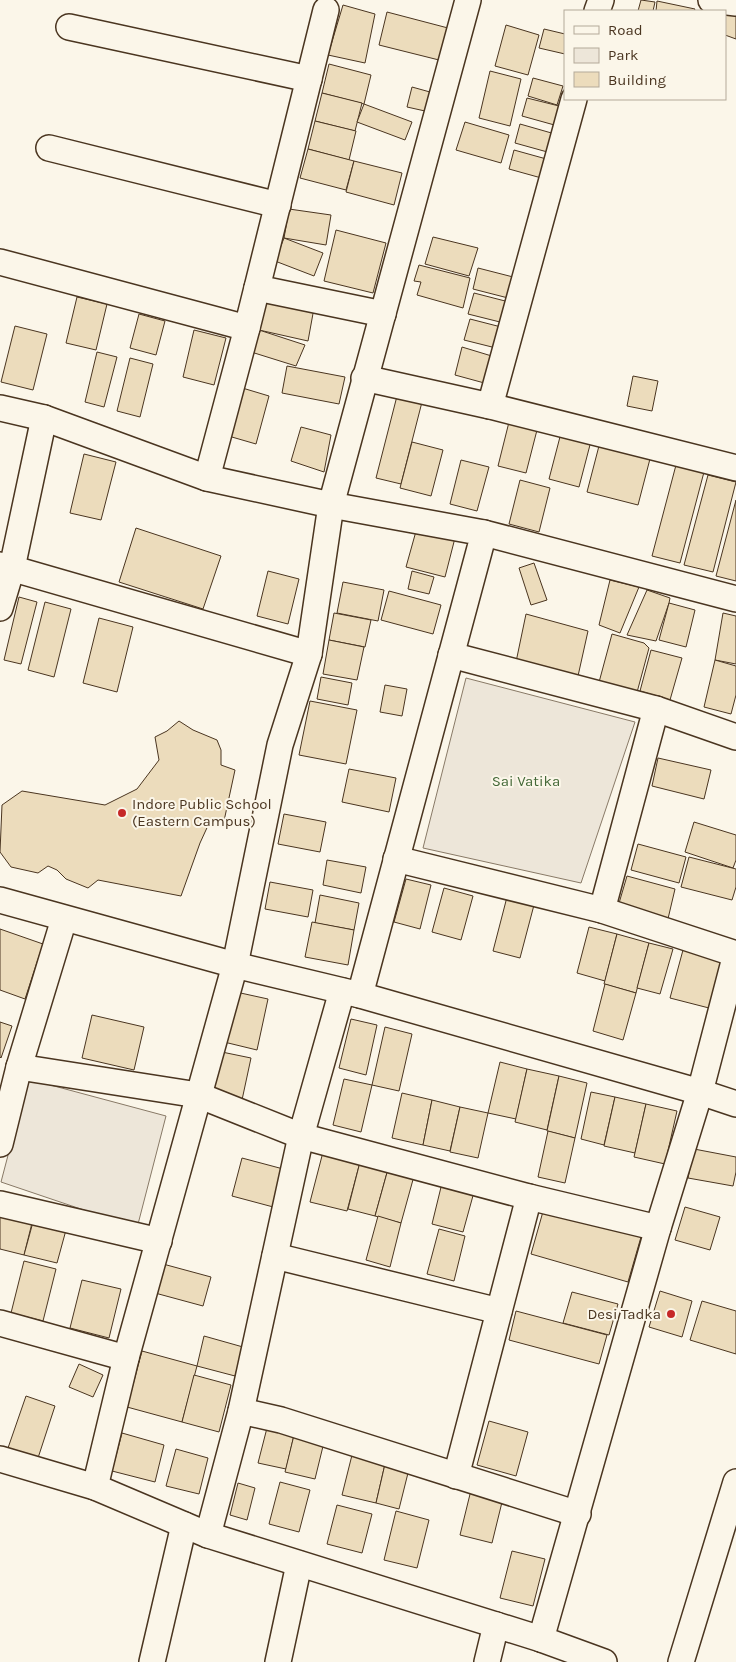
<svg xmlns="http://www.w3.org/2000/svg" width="736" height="1662" font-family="Karla,sans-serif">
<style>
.green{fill:#ede6d9;stroke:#887966}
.building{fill:#ecdcbc;stroke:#4a3520}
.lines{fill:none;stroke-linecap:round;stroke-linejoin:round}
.minor-casing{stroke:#4a3520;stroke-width:28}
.minor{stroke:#fbf6e9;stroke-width:25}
.poi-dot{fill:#c62828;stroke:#fbf6e9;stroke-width:2}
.labels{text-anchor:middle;stroke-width:4;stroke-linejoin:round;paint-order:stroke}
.park-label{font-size:15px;fill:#436837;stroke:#fbf6e9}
.poi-label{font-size:15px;fill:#4a3520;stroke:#fbf6e9;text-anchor:start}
</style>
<rect width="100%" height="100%" fill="#fbf6e9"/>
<g class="green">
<path d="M466,678L635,722L581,883L423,848Z"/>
<path d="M28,1079L166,1116L137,1228L1,1182Z"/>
</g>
<g class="building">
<path d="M641,0L655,2L653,11H638Z"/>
<path d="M657,1L695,9L694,11H656Z"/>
<path d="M343,5L375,14L365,63L328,55Z"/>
<path d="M736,6V39L725,35V11Z"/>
<path d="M387,12L448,28L439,60L379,45Z"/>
<path d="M506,25L539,35L528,75L495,66Z"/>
<path d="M544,29L565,34V54L539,48Z"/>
<path d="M329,64L371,75L364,104L322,93Z"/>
<path d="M490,71L521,79L510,126L479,118Z"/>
<path d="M533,78L563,86L557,105L528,96Z"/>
<path d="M412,87L430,92L425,111L407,107Z"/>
<path d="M322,93L362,103L355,131L315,121Z"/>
<path d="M527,98L563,107L558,126L522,116Z"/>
<path d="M364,104L412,122L405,140L357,122Z"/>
<path d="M315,121L356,131L349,160L308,149Z"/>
<path d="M465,122L509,135L501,163L456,150Z"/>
<path d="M520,124L555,134L551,153L515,143Z"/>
<path d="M308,149L354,161L346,190L300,178Z"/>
<path d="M514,150L550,160L545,179L509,169Z"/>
<path d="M354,161L402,173L394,205L346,192Z"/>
<path d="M289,209L331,215L326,245L284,238Z"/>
<path d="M336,230L386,243L373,293L324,281Z"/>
<path d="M433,237L478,248L469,276L425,264Z"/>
<path d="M284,238L323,253L314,276L275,261Z"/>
<path d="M419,265L470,278L463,308L417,295L421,282L414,281Z"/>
<path d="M478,268L517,278L512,299L473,289Z"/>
<path d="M474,293L509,302L504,323L468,314Z"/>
<path d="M77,297L107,304L96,350L66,343Z"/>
<path d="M266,298L314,308L308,341L259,330Z"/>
<path d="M139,314L165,321L156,355L130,348Z"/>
<path d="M470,319L505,328L500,349L464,340Z"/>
<path d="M15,326L47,334L33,390L1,382Z"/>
<path d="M194,330L226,338L214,385L183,377Z"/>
<path d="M259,330L305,345L296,366L248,351Z"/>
<path d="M462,347L495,357L488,384L455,375Z"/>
<path d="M97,352L117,357L104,407L85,402Z"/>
<path d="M130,358L153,364L140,417L117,411Z"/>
<path d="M287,366L345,377L339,404L282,393Z"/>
<path d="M633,376L658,381L652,411L627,406Z"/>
<path d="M239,387L269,396L256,444L225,435Z"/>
<path d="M397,396L422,402L401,484L376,478Z"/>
<path d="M509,422L537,430L526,473L498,466Z"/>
<path d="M301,427L331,435L324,472L291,461Z"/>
<path d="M561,433L591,441L579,487L549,479Z"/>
<path d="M412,442L443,450L431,496L400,488Z"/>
<path d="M600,442L651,455L638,505L587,492Z"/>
<path d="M84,454L116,462L101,520L70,513Z"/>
<path d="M461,460L489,467L477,511L450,504Z"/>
<path d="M676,465L704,472L680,563L652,556Z"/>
<path d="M708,475L736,482L713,572L684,565Z"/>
<path d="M520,480L550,488L539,532L509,524Z"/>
<path d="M736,500V581L716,576Z"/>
<path d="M418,524L456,534L445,577L406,567Z"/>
<path d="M136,528L221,556L203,609L119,582Z"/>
<path d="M534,563L547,600L531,605L519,568Z"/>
<path d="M268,571L299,579L288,624L257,616Z"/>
<path d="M412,571L434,577L429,594L408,589Z"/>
<path d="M610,580L639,587L620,633L599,625Z"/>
<path d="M343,582L384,590L378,621L337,613Z"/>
<path d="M647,590L670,598L669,603L656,641L627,635Z"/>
<path d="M389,591L441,605L433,634L381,620Z"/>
<path d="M19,597L37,602L21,664L4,660Z"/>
<path d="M45,602L71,609L54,677L28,670Z"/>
<path d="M669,603L695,610L686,647L659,640Z"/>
<path d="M334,613L371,620L365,647L329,640Z"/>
<path d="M723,613L736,616V664L715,660Z"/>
<path d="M526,614L588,631L578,676L516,662Z"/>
<path d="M99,618L133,627L117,692L83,683Z"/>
<path d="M612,634L644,643L649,648L636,696L598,686Z"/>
<path d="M329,640L364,647L357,680L323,674Z"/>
<path d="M651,650L682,658L670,700L640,691Z"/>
<path d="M715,660L736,666V695L731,714L704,707Z"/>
<path d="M321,677L352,683L348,705L317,699Z"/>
<path d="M385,685L407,689L402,716L380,712Z"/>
<path d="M310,701L357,710L346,764L299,755Z"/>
<path d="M179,721L193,730L217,740L221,750V765L235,770L224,821L211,819L200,843L181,896L98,880L88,888L66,879L57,870L48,866L38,873L11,867L0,852L2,805L22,791L105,805L137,789L159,760L155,737L167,731Z"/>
<path d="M658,758L711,770L704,799L652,786Z"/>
<path d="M349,769L396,778L389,812L342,802Z"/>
<path d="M284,814L326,822L320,852L278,844Z"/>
<path d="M694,822L736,835V860L733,868L685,852Z"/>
<path d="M638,844L686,857L679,883L631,870Z"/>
<path d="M689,857L736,869V887L732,900L681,887Z"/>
<path d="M327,860L366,867L361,893L323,885Z"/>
<path d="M627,876L675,889L667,923L617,910Z"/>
<path d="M406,879L431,885L420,929L394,922Z"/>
<path d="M270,882L313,890L308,917L265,909Z"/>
<path d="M444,888L473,896L461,940L432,932Z"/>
<path d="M320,895L359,903L354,930L315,923Z"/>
<path d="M507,897L534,905L520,958L493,951Z"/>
<path d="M312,922L354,930L348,965L305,957Z"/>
<path d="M589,927L617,934L605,981L577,973Z"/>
<path d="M0,929L43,944L25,999L0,990Z"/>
<path d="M617,934L649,943L636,993L604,984Z"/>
<path d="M649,943L673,949L660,994L637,988Z"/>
<path d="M683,950L722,960L709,1008L670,998Z"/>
<path d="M605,984L636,993L623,1040L593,1031Z"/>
<path d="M236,992L268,999L257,1050L224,1042Z"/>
<path d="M92,1015L144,1027L134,1070L82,1058Z"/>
<path d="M351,1019L377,1025L366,1075L339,1068Z"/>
<path d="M0,1022L12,1026L1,1058L0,1057Z"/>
<path d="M385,1027L412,1034L399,1091L372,1085Z"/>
<path d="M217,1051L251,1058L242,1100L208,1092Z"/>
<path d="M500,1062L527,1069L516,1119L488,1113Z"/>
<path d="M527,1069L559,1076L547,1130L515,1122Z"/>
<path d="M559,1076L587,1083L575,1138L547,1131Z"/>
<path d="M344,1079L372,1085L361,1132L333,1125Z"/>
<path d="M591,1092L615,1097L604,1145L581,1139Z"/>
<path d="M402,1093L432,1100L423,1145L392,1138Z"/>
<path d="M615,1097L646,1104L635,1153L604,1146Z"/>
<path d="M432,1100L460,1107L450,1151L423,1145Z"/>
<path d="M646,1104L677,1111L665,1164L634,1157Z"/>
<path d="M460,1107L488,1113L478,1158L450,1152Z"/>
<path d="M548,1131L575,1138L565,1183L538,1177Z"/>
<path d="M694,1149L736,1157V1172L733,1186L688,1178Z"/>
<path d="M323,1152L360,1162L347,1211L310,1202Z"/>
<path d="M242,1158L287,1170L277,1208L232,1196Z"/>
<path d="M360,1162L388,1169L375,1216L348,1209Z"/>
<path d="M388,1169L414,1176L401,1223L375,1216Z"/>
<path d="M442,1183L474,1192L463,1232L432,1224Z"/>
<path d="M685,1207L720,1217L710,1250L675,1240Z"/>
<path d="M544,1208L641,1237L628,1282L531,1254Z"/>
<path d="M0,1215L32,1223L24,1255L0,1249Z"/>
<path d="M378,1216L401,1223L390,1267L366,1260Z"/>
<path d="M33,1222L66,1230L57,1263L24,1255Z"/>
<path d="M439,1229L465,1236L454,1281L427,1274Z"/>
<path d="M24,1261L56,1269L43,1321L11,1313Z"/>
<path d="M163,1264L211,1277L203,1306L155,1293Z"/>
<path d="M82,1280L121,1289L109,1338L70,1328Z"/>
<path d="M660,1291L692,1301L682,1337L649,1327Z"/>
<path d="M572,1292L618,1304L609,1335L563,1323Z"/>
<path d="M702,1301L736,1311V1354L690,1340Z"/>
<path d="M516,1311L607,1335L599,1364L509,1340Z"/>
<path d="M204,1336L243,1347L235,1376L197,1366Z"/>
<path d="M142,1351L197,1366L182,1422L127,1407Z"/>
<path d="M79,1364L103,1375L93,1397L69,1387Z"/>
<path d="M194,1375L231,1385L219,1432L182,1422Z"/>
<path d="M26,1396L55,1406L38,1458L8,1448Z"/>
<path d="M489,1421L528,1432L516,1476L477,1465Z"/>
<path d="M268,1424L295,1431L286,1469L258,1463Z"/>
<path d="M295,1431L325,1438L315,1479L285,1472Z"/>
<path d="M122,1433L164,1445L155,1482L112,1471Z"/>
<path d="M176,1449L208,1458L199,1494L166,1486Z"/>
<path d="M352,1455L385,1464L376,1503L342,1495Z"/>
<path d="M385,1464L409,1469L399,1509L376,1503Z"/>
<path d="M280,1482L310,1490L299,1532L269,1524Z"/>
<path d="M238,1483L255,1488L247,1520L230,1515Z"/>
<path d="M472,1486L504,1494L492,1543L460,1535Z"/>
<path d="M337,1505L372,1514L362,1553L327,1544Z"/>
<path d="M396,1511L429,1520L417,1568L384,1560Z"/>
<path d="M512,1551L545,1559L533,1606L500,1598Z"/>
</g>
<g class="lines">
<g class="minor-casing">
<g id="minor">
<path d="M711,0L736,3"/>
<path d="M597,11L601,0"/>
<path d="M69,27L309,79"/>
<path d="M49,148L278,205"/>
<path d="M0,262L247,328"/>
<path d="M257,288L383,314"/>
<path d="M364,378L490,406L736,468"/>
<path d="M490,406L574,99"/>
<path d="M0,408L44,418L207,478L331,505L484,533L360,995"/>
<path d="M207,478L247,328L326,10"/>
<path d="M484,533L736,599"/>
<path d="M0,565L309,654"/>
<path d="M0,608L12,568L44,418"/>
<path d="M451,655L656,709L736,737"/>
<path d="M396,859L602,910L736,954"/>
<path d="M0,900L235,965L360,995L700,1092L736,1104"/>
<path d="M602,910L656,709"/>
<path d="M19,1067L198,1095L301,1136L529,1197L658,1228"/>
<path d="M0,1144L19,1067L64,919"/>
<path d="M0,1204L159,1241"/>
<path d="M275,1256L499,1311"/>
<path d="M0,1323L126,1358"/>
<path d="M241,1411L281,1420L578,1514"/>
<path d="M0,1459L95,1487L208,1535L541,1639L604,1662"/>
<path d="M456,1476L529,1197"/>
<path d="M95,1487L126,1358L235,965L280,745L309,654L331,505L468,0"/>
<path d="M208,1535L241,1411L301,1136L342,991"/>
<path d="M541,1639L658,1228L700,1092L736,954"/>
<path d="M152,1662L184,1525"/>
<path d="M278,1662L299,1564"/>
<path d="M487,1662L496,1625"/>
<path d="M681,1662L736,1482"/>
</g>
</g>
<use href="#minor" class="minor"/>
</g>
<g class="poi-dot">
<circle cx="122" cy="813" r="5"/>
<circle cx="671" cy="1314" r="5"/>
</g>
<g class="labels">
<g class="park-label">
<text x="526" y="786">Sai Vatika</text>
</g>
<g class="poi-label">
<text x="132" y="809">Indore Public School<tspan x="132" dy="17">(Eastern Campus)</tspan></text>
<text x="661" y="1319" text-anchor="end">Desi Tadka</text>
</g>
</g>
<rect x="564" y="10" width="162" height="90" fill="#fbf6e9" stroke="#b4a999"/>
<rect x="574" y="26" width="25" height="8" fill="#fbf6e9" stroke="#b4a999"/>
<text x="608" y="35" font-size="15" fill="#4a3520">Road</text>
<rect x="574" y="48" width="25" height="15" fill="#ede6d9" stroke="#b4a999"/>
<text x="608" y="60" font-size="15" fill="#4a3520">Park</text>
<rect x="574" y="72" width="25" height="15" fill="#ecdcbc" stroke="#b4a999"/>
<text x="608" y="85" font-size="15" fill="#4a3520">Building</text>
</svg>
